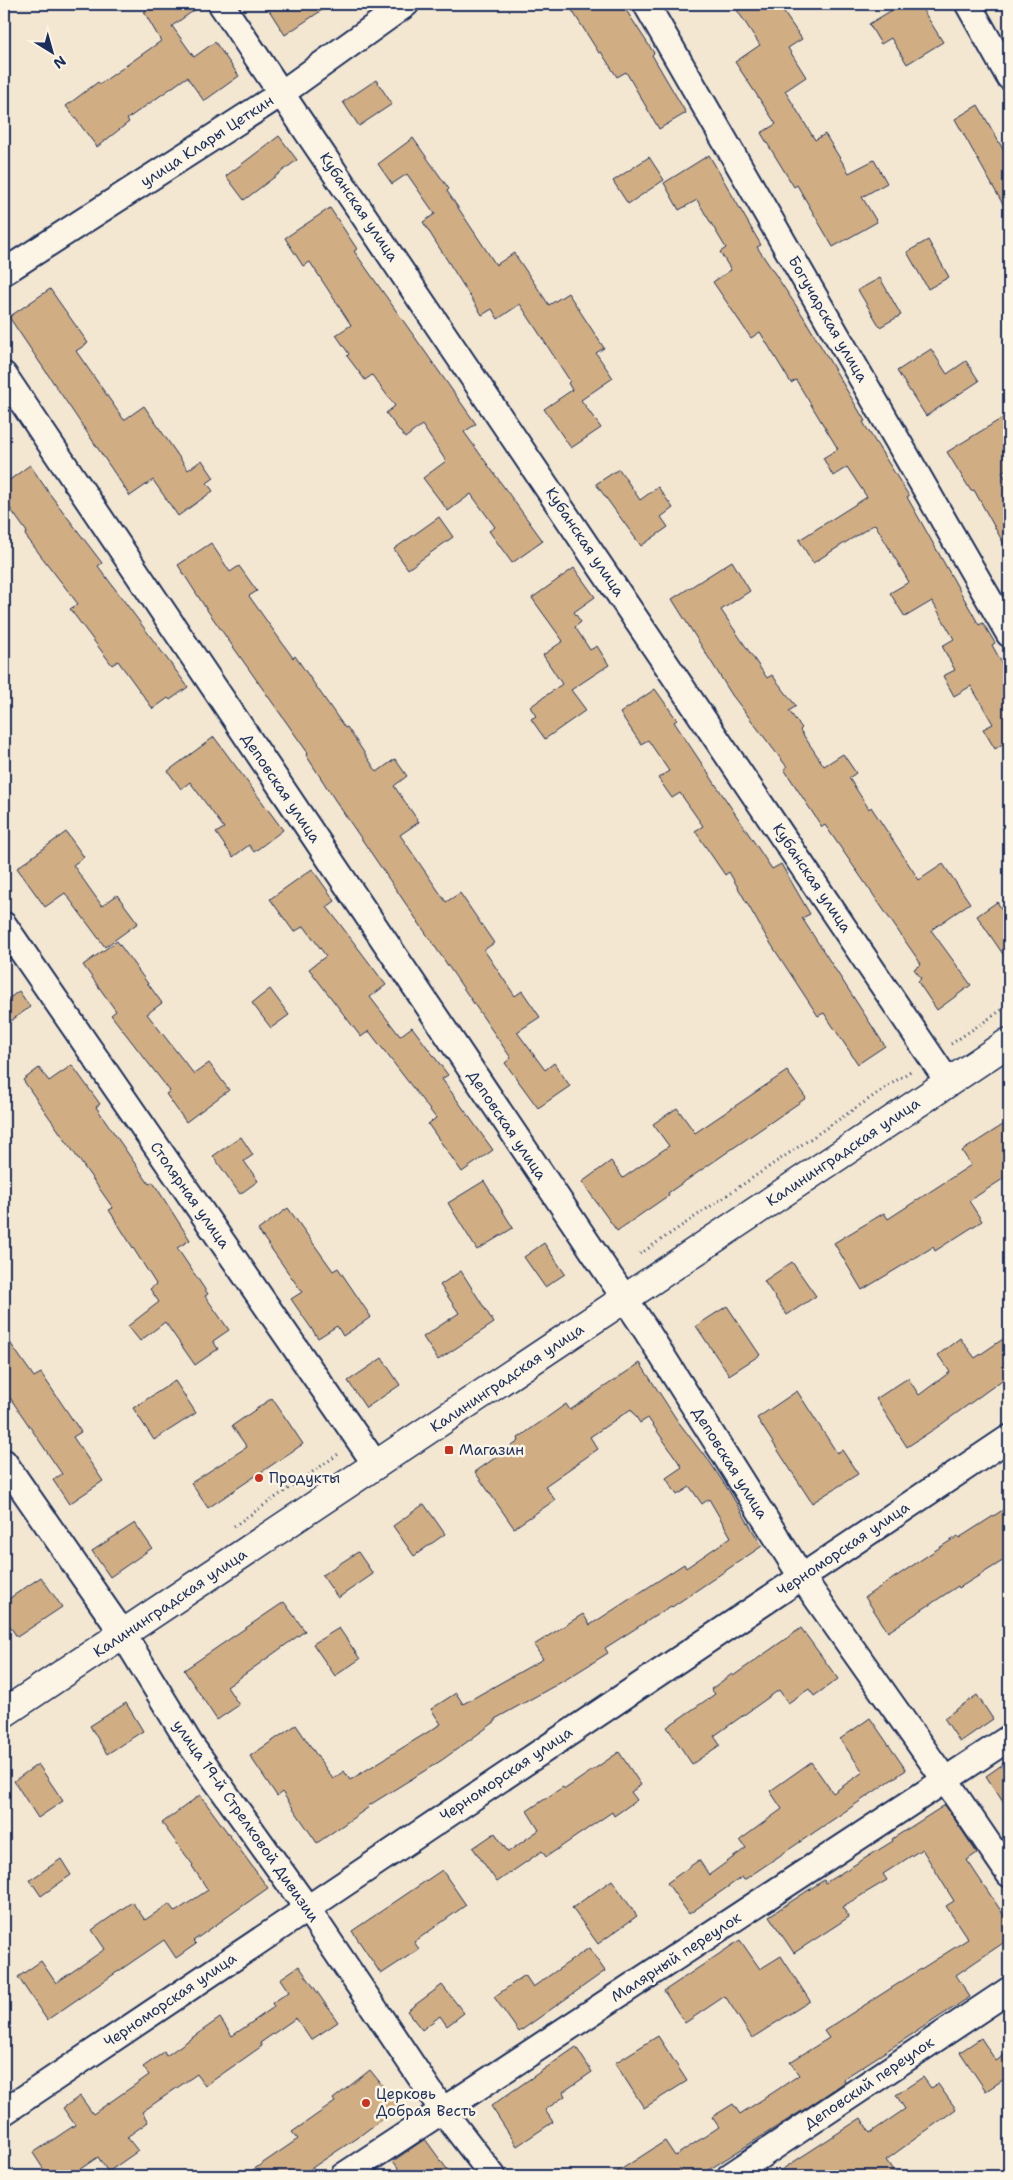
<svg xmlns="http://www.w3.org/2000/svg" width="1013" height="2180" font-family="'Shantell Sans',sans-serif">
<style>
.building{fill:#d0ad83;stroke:#1b2f5e}
.lines{fill:none;stroke-linecap:round;stroke-linejoin:round}
.minor-casing{stroke:#1b2f5e;stroke-width:29}
.secondary-casing{stroke:#1b2f5e;stroke-width:31}
.path{stroke:#1b2f5e;stroke-width:3;stroke-dasharray:1 4;stroke-linecap:butt}
.minor{stroke:#fcf5e5;stroke-width:25}
.secondary{stroke:#fcf5e5;stroke-width:28}
.poi-dot{fill:#c8321e;stroke:#fcf5e5;stroke-width:2}
.labels{text-anchor:middle;stroke-width:5;stroke-linejoin:round;paint-order:stroke}
.street-label{font-size:15px;fill:#1b2f5e;stroke:#fcf5e5}
.poi-label{font-size:15px;fill:#1b2f5e;stroke:#fcf5e5;text-anchor:start}
</style>
<rect width="100%" height="100%" fill="#f3e7d1"/>
<filter id="ink" filterUnits="userSpaceOnUse"><feTurbulence type="fractalNoise" baseFrequency=".02" numOctaves="2"/><feDisplacementMap in="SourceGraphic" scale="10" xChannelSelector="R" yChannelSelector="G"/><feConvolveMatrix kernelMatrix="1 2 1 2 8 2 1 2 1" color-interpolation-filters="sRGB"/></filter>
<g filter="url(#ink)">
<g class="building">
<path d="M156,4H203L172,26L194,57L215,42L239,76L204,101L187,77L127,119L129,122L97,147L66,106L98,82L100,84L161,41L144,12Z"/>
<path d="M265,4H331L285,35Z"/>
<path d="M568,4H622L654,53L652,55L686,113L659,129L626,72L617,77L601,52L599,53Z"/>
<path d="M733,4H778L802,39L788,48L806,77L785,91L815,140L825,134L849,173L874,160L887,183L862,197L877,222L833,247L797,185L794,187L761,133L776,124L735,62L760,45Z"/>
<path d="M902,4H919L943,42L907,64L891,38L881,44L869,24Z"/>
<path d="M376,80L392,104L359,126L343,102Z"/>
<path d="M978,105L1009,160V215L955,119Z"/>
<path d="M279,136L297,160L244,200L226,176Z"/>
<path d="M413,138L449,189L447,191L496,265L514,253L549,305L568,293L604,348L596,353L613,378L581,400L601,428L571,448L544,409L572,390L568,383L570,381L520,304L498,319L492,309L482,315L423,222L435,214L407,174L392,184L378,164Z"/>
<path d="M709,155L761,245L757,247L803,316L865,421L863,422L909,496L907,497L979,625L983,623L995,643L992,645L1009,676V753L1004,743L995,749L983,729L993,724L971,686L954,696L943,676L955,670L942,646L954,639L932,601L905,617L890,593L909,582L875,524L813,563L799,540L867,497L847,467L833,476L823,458L838,449L796,380L791,383L760,332L751,338L713,282L731,270L720,252L726,248L697,200L679,210L664,183Z"/>
<path d="M649,157L664,180L628,204L613,181Z"/>
<path d="M330,208L357,249L354,251L476,424L464,432L543,541L512,563L489,531L495,527L471,494L448,511L423,478L446,461L422,425L405,438L386,413L395,406L372,375L365,380L347,356L349,354L336,335L351,325L310,262L303,266L285,238Z"/>
<path d="M928,240L949,277L928,289L907,252Z"/>
<path d="M880,278L901,315L880,327L858,290Z"/>
<path d="M50,289L88,343L76,351L124,420L144,406L188,470L202,460L214,478L207,483L213,491L178,516L153,480L130,496L9,317Z"/>
<path d="M931,349L947,374L966,361L979,381L926,416L897,371Z"/>
<path d="M1009,414V468L1002,472L1009,485V553L974,490L971,491L947,452Z"/>
<path d="M30,465L49,493L102,563L98,566L188,687L170,700L168,698L153,709L118,661L112,665L70,609L78,604L25,535L27,532L4,500V484Z"/>
<path d="M619,469L640,500L658,487L673,508L661,517L668,527L641,546L596,484Z"/>
<path d="M439,517L453,537L408,569L394,549Z"/>
<path d="M211,543L230,572L239,566L257,591L249,596L293,658L295,656L345,728L347,727L377,772L395,759L407,776L394,786L419,822L400,835L446,902L460,893L494,943L484,950L515,996L522,991L540,1017L517,1032L545,1070L554,1063L570,1086L538,1108L505,1063L511,1058L335,800L306,755L308,753L205,607L178,565Z"/>
<path d="M732,561L750,591L721,610L767,678L772,675L796,706L789,711L802,728L800,730L824,766L843,754L856,773L849,778L869,809L871,807L919,880L943,864L970,903L931,930L971,985L937,1010L918,982L921,978L914,969L921,964L825,825L822,827L784,769L787,767L732,695L672,599Z"/>
<path d="M574,568L595,597L574,612L581,622L575,627L590,650L597,646L609,665L571,690L586,710L545,739L531,719L536,716L530,707L562,684L543,655L563,641L532,598Z"/>
<path d="M655,689L677,720L674,722L772,869L781,864L810,914L802,918L885,1046L858,1064L824,1013L818,1016L767,938L729,872L725,875L695,831L703,826L680,793L672,798L658,778L669,771L648,740L641,744L620,713Z"/>
<path d="M214,737L283,830L254,852L249,845L233,857L216,833L224,828L190,782L181,789L168,771Z"/>
<path d="M66,832L84,857L73,865L102,906L117,895L138,923L105,947L65,893L45,907L17,868Z"/>
<path d="M312,869L335,901L327,907L386,985L370,997L400,1036L412,1027L448,1075L442,1079L493,1150L462,1172L428,1124L436,1118L369,1031L361,1037L309,969L326,956L304,926L294,932L270,899Z"/>
<path d="M997,902L1009,920V963L977,916Z"/>
<path d="M117,941L162,1003L147,1014L194,1074L209,1063L229,1090L186,1122L166,1094L170,1091L111,1015L116,1011L83,965Z"/>
<path d="M270,989L289,1015L271,1028L252,1003Z"/>
<path d="M19,991L30,1007L4,1026V1002Z"/>
<path d="M72,1065L100,1104L96,1107L149,1184L153,1182L190,1240L177,1248L208,1294L205,1296L229,1330L213,1341L218,1349L195,1365L165,1322L140,1341L128,1326L159,1302L150,1289L156,1284L109,1210L113,1208L23,1080L39,1068L49,1081Z"/>
<path d="M787,1071L806,1098L668,1193L669,1195L617,1231L582,1182L611,1161L623,1178L669,1146L653,1124L677,1108L695,1133Z"/>
<path d="M1009,1121V1175L969,1201L982,1221L935,1251L933,1247L862,1290L834,1243L884,1213L888,1219L971,1165L962,1151Z"/>
<path d="M241,1137L253,1155L244,1161L258,1181L240,1194L213,1156Z"/>
<path d="M484,1181L513,1228L477,1250L448,1203Z"/>
<path d="M288,1208L333,1271L338,1268L371,1317L343,1336L337,1326L318,1338L291,1299L302,1292L258,1230Z"/>
<path d="M544,1243L565,1274L545,1287L524,1257Z"/>
<path d="M792,1262L816,1296L787,1315L764,1281Z"/>
<path d="M461,1271L494,1323L438,1360L423,1337L459,1313L440,1285Z"/>
<path d="M727,1306L760,1355L729,1375L696,1326Z"/>
<path d="M4,1334L34,1377L41,1373L81,1432L73,1437L103,1481L69,1504L53,1480L62,1474L4,1389Z"/>
<path d="M1009,1335V1375L939,1426L907,1447L876,1399L908,1378L919,1395L950,1372L938,1355L960,1338L975,1358Z"/>
<path d="M382,1358L400,1385L366,1408L348,1381Z"/>
<path d="M640,1363L677,1420L702,1453H704L729,1491L762,1546L672,1607L671,1606L605,1648L608,1653L565,1680L495,1719L496,1721L442,1760L368,1806L369,1807L317,1843L282,1792L277,1796L250,1756L296,1725L333,1779L344,1771L350,1780L441,1724L431,1709L456,1693L463,1704L543,1659L534,1645L583,1614L590,1625L684,1564L686,1568L731,1537L709,1499L702,1504L690,1487L677,1495L666,1478L682,1467L648,1418L640,1423L631,1409L590,1437L598,1449L545,1486L555,1500L514,1528L475,1472L519,1441L518,1438L566,1404L570,1410Z"/>
<path d="M175,1381L196,1413L154,1440L133,1408Z"/>
<path d="M797,1391L837,1453L842,1450L858,1474L812,1503L757,1418Z"/>
<path d="M272,1398L303,1444L208,1508L191,1483L247,1447L232,1426Z"/>
<path d="M424,1504L445,1534L414,1556L393,1526Z"/>
<path d="M1009,1506V1557L959,1588L958,1586L888,1632L865,1597L939,1548L958,1536L959,1538Z"/>
<path d="M135,1523L152,1548L110,1577L92,1551Z"/>
<path d="M358,1552L373,1574L338,1598L322,1575Z"/>
<path d="M41,1577L62,1607L17,1637L4,1617V1602Z"/>
<path d="M284,1602L305,1631L227,1687L239,1705L217,1720L184,1670Z"/>
<path d="M339,1628L360,1659L335,1676L313,1644Z"/>
<path d="M801,1628L838,1679L814,1696L809,1689L788,1703L779,1690L714,1736L720,1745L692,1764L667,1727L715,1694L711,1689L732,1674L733,1676Z"/>
<path d="M977,1695L993,1719L960,1742L944,1718Z"/>
<path d="M126,1703L143,1731L107,1754L90,1726Z"/>
<path d="M870,1718L906,1770L744,1880L742,1877L689,1914L667,1883L699,1860L709,1875L746,1848L740,1840L782,1809L770,1791L811,1762L833,1793L863,1772L840,1739Z"/>
<path d="M619,1752L641,1785L631,1792L637,1800L614,1816L612,1812L546,1857L542,1851L497,1882L473,1848L495,1833L508,1852L539,1830L527,1811L563,1787L565,1789Z"/>
<path d="M1009,1760V1811L986,1776Z"/>
<path d="M38,1764L63,1801L38,1818L14,1781Z"/>
<path d="M200,1795L268,1888L193,1941L196,1944L176,1958L164,1940L47,2020L18,1977L41,1961L56,1983L105,1949L92,1930L132,1902L145,1920L169,1904L175,1912L208,1890L192,1866L193,1865L162,1823Z"/>
<path d="M945,1805L977,1853L967,1860L1009,1923V1939L956,1975L970,1997L843,2079L845,2082L808,2107L699,2176H611L665,2141L675,2156L719,2127L712,2117L733,2104L740,2114L777,2090L799,2075L790,2062L829,2038L824,2031L968,1939L946,1906L954,1901L922,1849L883,1874L887,1880L842,1907L849,1917L794,1953L769,1916L824,1880L825,1883L893,1841L892,1839Z"/>
<path d="M61,1859L71,1875L41,1896L30,1880Z"/>
<path d="M442,1870L466,1905L414,1942L419,1949L381,1974L352,1931Z"/>
<path d="M612,1880L637,1916L598,1944L572,1908Z"/>
<path d="M740,1940L760,1969L781,1956L810,2001L752,2038L725,1996L685,2023L664,1991Z"/>
<path d="M589,1948L605,1971L519,2032L494,1997L525,1975L533,1987Z"/>
<path d="M299,1966L338,2022L311,2040L296,2018L260,2043L262,2046L205,2086L197,2074L142,2112L148,2122L127,2137L138,2151L108,2172L98,2157L70,2176H48L33,2153L75,2125L63,2108L80,2096L93,2114L149,2075L143,2067L164,2052L166,2056L220,2018L232,2036L274,2007L272,2003L289,1992L280,1979Z"/>
<path d="M442,1985L464,2013L447,2026L440,2016L422,2030L407,2011Z"/>
<path d="M658,2036L687,2081L644,2108L615,2063Z"/>
<path d="M981,2038L996,2061L1009,2052V2076L986,2091L960,2052Z"/>
<path d="M576,2047L592,2072L563,2092L565,2096L545,2110L553,2122L517,2146L491,2106Z"/>
<path d="M370,2070L399,2106L361,2135L300,2176H244L298,2139L292,2132L335,2102L333,2099Z"/>
<path d="M923,2077L931,2088L938,2084L956,2109L886,2160L897,2176H772L861,2118L870,2133L905,2109L896,2095Z"/>
<path d="M425,2139L452,2176H404L393,2161Z"/>
</g>
<g class="lines">
<g class="minor-casing">
<g id="minor">
<path d="M221,4L948,1082"/>
<path d="M646,4L1009,634"/>
<path d="M968,4L1009,77"/>
<path d="M4,272L282,93L406,4"/>
<path d="M4,375L644,1327L801,1576L945,1780L1009,1874"/>
<path d="M4,925L376,1465"/>
<path d="M4,1462L123,1634L190,1744L307,1908L443,2111L493,2176"/>
<path d="M4,2112L1009,1438"/>
<path d="M343,2176L1009,1738"/>
<path d="M730,2176L1009,1990"/>
</g>
</g>
<g class="secondary-casing">
<path id="secondary" d="M4,1713L1009,1042"/>
</g>
<g class="path">
<path d="M951,1044L1009,1005"/>
<path d="M640,1254L912,1070"/>
<path d="M234,1526L340,1453"/>
</g>
<use href="#minor" class="minor"/>
<use href="#secondary" class="secondary"/>
</g>
</g>
<g class="poi-dot">
<rect x="444" y="1445" width="10" height="10" rx="2.5"/>
<circle cx="259" cy="1478" r="5"/>
<circle cx="366" cy="2103" r="5"/>
</g>
<g class="labels">
<g class="street-label">
<text transform="translate(207 141) rotate(-33)" y="5">улица Клары Цеткин</text>
<text transform="translate(359 207) rotate(56)" y="5">Кубанская улица</text>
<text transform="translate(828 319) rotate(60)" y="5">Богучарская улица</text>
<text transform="translate(585 542) rotate(56)" y="5">Кубанская улица</text>
<text transform="translate(281 788) rotate(56)" y="5">Деповская улица</text>
<text transform="translate(812 878) rotate(56)" y="5">Кубанская улица</text>
<text transform="translate(507 1125) rotate(56)" y="5">Деповская улица</text>
<text transform="translate(843 1152) rotate(-34)" y="5">Калининградская улица</text>
<text transform="translate(190 1195) rotate(55)" y="5">Столярная улица</text>
<text transform="translate(507 1378) rotate(-34)" y="5">Калининградская улица</text>
<text transform="translate(730 1463) rotate(58)" y="5">Деповская улица</text>
<text transform="translate(843 1549) rotate(-34)" y="5">Черноморская улица</text>
<text transform="translate(170 1603) rotate(-34)" y="5">Калининградская улица</text>
<text transform="translate(506 1774) rotate(-34)" y="5">Черноморская улица</text>
<text transform="translate(246 1821) rotate(55)" y="5">улица 19-й Стрелковой Дивизии</text>
<text transform="translate(676 1957) rotate(-33)" y="5">Малярный переулок</text>
<text transform="translate(170 2000) rotate(-34)" y="5">Черноморская улица</text>
<text transform="translate(869 2083) rotate(-34)" y="5">Деповский переулок</text>
</g>
<g class="poi-label">
<text x="459" y="1455">Магазин</text>
<text x="269" y="1483">Продукты</text>
<text x="376" y="2099">Церковь<tspan x="376" dy="17">Добрая Весть</tspan></text>
</g>
</g>
<rect width="1013" height="2180" fill="none" stroke="#fcf5e5" stroke-width="20"/>
<rect x="10" y="10" width="993" height="2160" fill="none" stroke="#1b2f5e" stroke-width="2" filter="url(#ink)"/>
<g transform="translate(52 52) rotate(143)" stroke="#fcf5e5" stroke-width="4" paint-order="stroke">
<path d="M0-4L9 19L0 12L-9 19Z" fill="#1b2f5e"/>
<text y="-8" font-size="14" font-weight="bold" text-anchor="middle" fill="#1b2f5e">N</text>
</g>
</svg>
